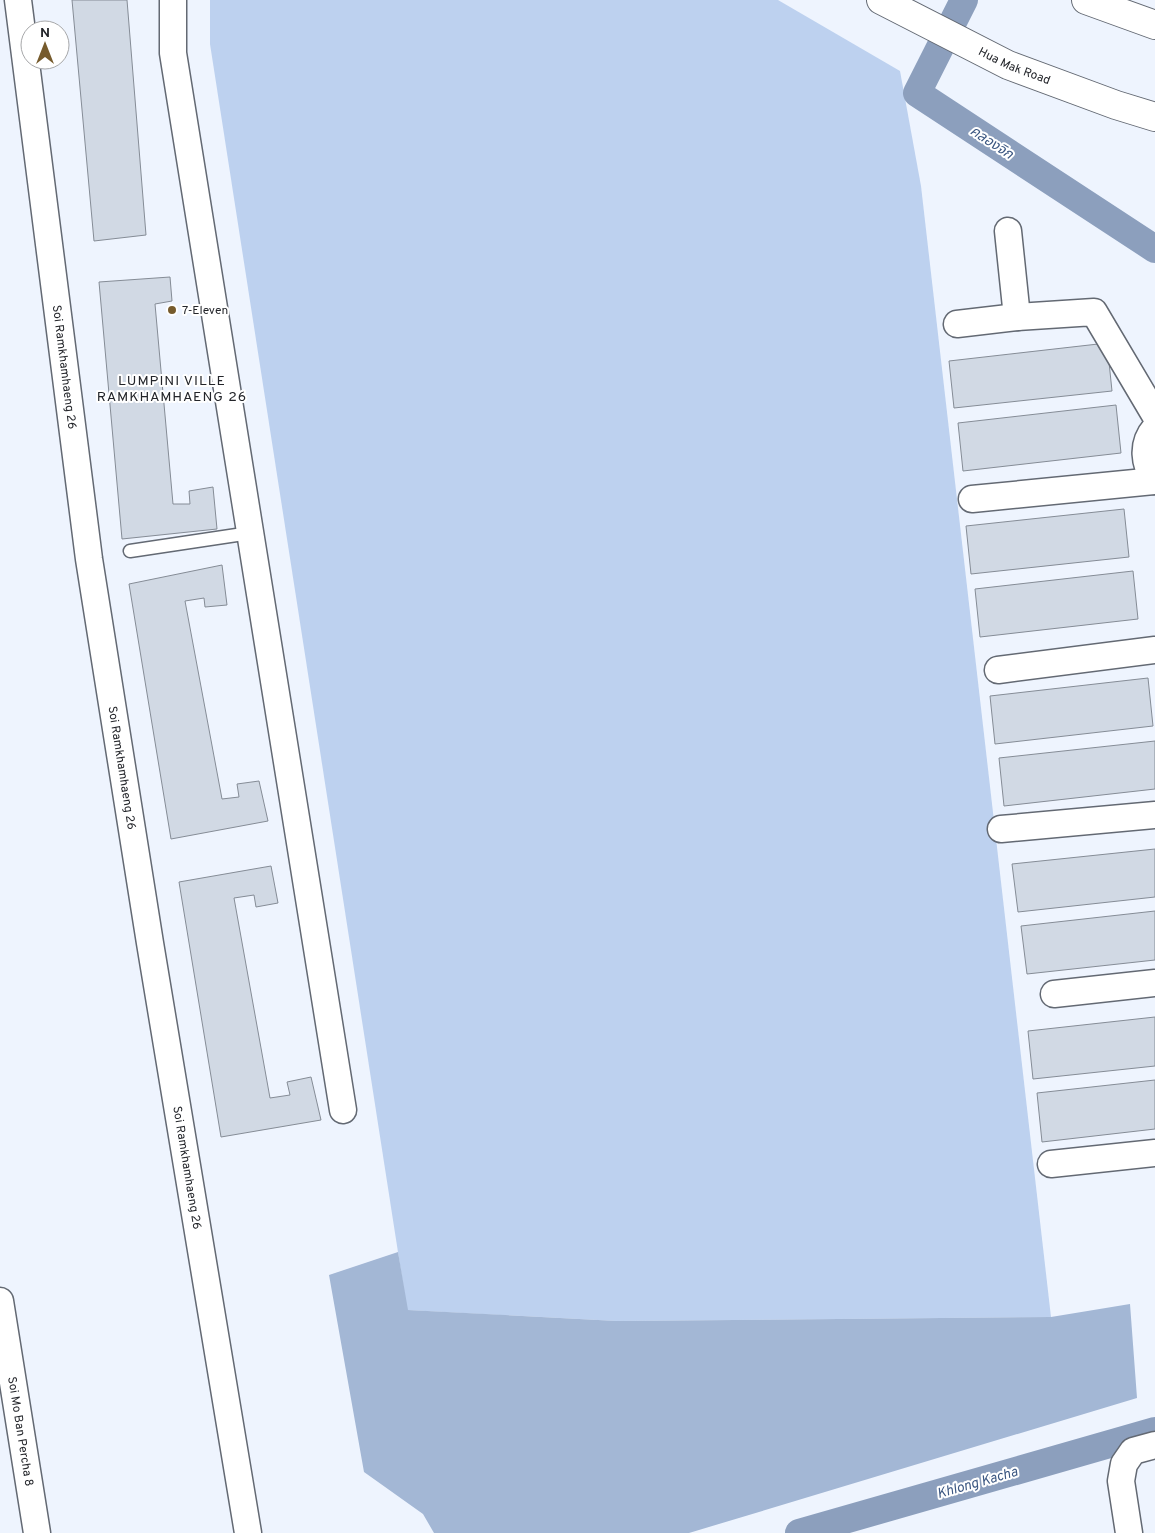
<svg xmlns="http://www.w3.org/2000/svg" width="1155" height="1533" font-family="Overpass,'Noto Sans Thai',sans-serif">
<style>
.green{fill:#bdd1ef}
.forest{fill:#a3b7d5}
.lines{fill:none;stroke-linecap:round;stroke-linejoin:round}
.canal{stroke:#8c9fbd;stroke-width:28}
.building{fill:#d1d9e4;stroke:#858c96}
.lane-casing{stroke:#636973;stroke-width:15}
.street-casing{stroke:#636973;stroke-width:29}
.secondary-casing{stroke:#636973;stroke-width:30}
.lane{stroke:#fff;stroke-width:12}
.street{stroke:#fff;stroke-width:26}
.secondary{stroke:#fff;stroke-width:28}
.poi-dot{fill:#765b2d;stroke:#fff;stroke-width:2}
.labels{text-anchor:middle;stroke-width:4;stroke-linejoin:round;paint-order:stroke}
.street-label{font-size:12px;fill:#23252a;stroke:#fff}
.poi-label{font-size:12px;fill:#23252a;stroke:#fff;text-anchor:start}
.water-label{font-size:14px;font-style:italic;fill:#3a5681;stroke:#fff}
.neighbourhood-label{font-size:14px;letter-spacing:1px;fill:#23252a;stroke:#fff}
</style>
<rect width="100%" height="100%" fill="#eef4fe"/>
<path class="green" d="M210,0H778L900,71L921,186L1051,1317L617,1321L407,1310L210,44Z"/>
<path class="forest" d="M398,1252L408,1310L617,1321L1051,1317L1130,1304L1137,1398L689,1533H434L423,1514L364,1472L329,1275Z"/>
<g class="lines">
<g class="canal">
<path d="M964,0L917,93L1155,249"/>
<path d="M799,1533L1155,1431"/>
</g>
</g>
<g class="building">
<path d="M72,0H127L146,235L94,241Z"/>
<path d="M170,277L172,301L155,304L173,504H190L189,491L213,487L217,529L122,539L99,282Z"/>
<path d="M1107,343L1112,391L954,408L949,361Z"/>
<path d="M1116,405L1121,453L963,471L958,423Z"/>
<path d="M1124,509L1129,557L971,574L966,526Z"/>
<path d="M222,565L227,605L205,607L204,598L185,601L222,799L239,797L237,784L259,781L268,821L171,839L129,584Z"/>
<path d="M1133,571L1138,619L980,637L975,589Z"/>
<path d="M1148,678L1153,726L995,744L990,696Z"/>
<path d="M1155,741V789L1004,806L999,758Z"/>
<path d="M1155,849V897L1018,912L1012,864Z"/>
<path d="M271,866L278,903L256,907L254,895L234,898L270,1098L290,1095L287,1082L311,1077L321,1120L221,1137L179,882Z"/>
<path d="M1155,911V960L1027,974L1021,926Z"/>
<path d="M1155,1017V1066L1033,1079L1028,1031Z"/>
<path d="M1155,1080V1129L1042,1142L1037,1093Z"/>
</g>
<g class="lines">
<g class="lane-casing">
<path id="lane" d="M130,551L250,533"/>
</g>
<g class="street-casing">
<g id="street">
<path id="s1" d="M18,0L89,559L150,943L248,1533"/>
<path d="M173,0V53L343,1110"/>
<path d="M1008,231L1017,317"/>
<path d="M957,324L1017,317L1094,312L1155,415"/>
<path d="M1155,428C1141,444 1144,464 1155,481"/>
<path d="M972,499L1155,481"/>
<path d="M998,670L1155,650"/>
<path d="M1001,829L1155,815"/>
<path d="M1054,994L1155,983"/>
<path d="M1051,1164L1155,1153"/>
<path id="s2" d="M0,1301L37,1533"/>
<path d="M1129,1533L1121,1481L1124,1464L1133,1451L1155,1445"/>
</g>
</g>
<g class="secondary-casing">
<g id="secondary">
<path id="s3" d="M881,0L1008,65L1116,105L1155,117"/>
<path d="M1086,0L1155,25"/>
</g>
</g>
<use href="#lane" class="lane"/>
<use href="#street" class="street"/>
<use href="#secondary" class="secondary"/>
</g>
<circle class="poi-dot" cx="172" cy="310" r="5"/>
<g class="labels">
<g class="street-label">
<text dy="4" stroke="none"><textPath href="#s3" startOffset="149">Hua Mak Road</textPath></text>
<text dy="4" stroke="none"><textPath href="#s1" startOffset="370">Soi Ramkhamhaeng 26</textPath></text>
<text dy="4" stroke="none"><textPath href="#s1" startOffset="775">Soi Ramkhamhaeng 26</textPath></text>
<text dy="4" stroke="none"><textPath href="#s1" startOffset="1180">Soi Ramkhamhaeng 26</textPath></text>
<text dy="4" stroke="none"><textPath href="#s2" startOffset="132">Soi Mo Ban Percha 8</textPath></text>
</g>
<g class="poi-label">
<text x="182" y="314">7-Eleven</text>
</g>
<g class="water-label">
<text transform="translate(992 142) rotate(33)" y="5">คลองจิก</text>
<text transform="translate(977 1482) rotate(-16)" y="5">Khlong Kacha</text>
</g>
<g class="neighbourhood-label">
<text x="172" y="385">LUMPINI VILLE<tspan x="172" dy="16">RAMKHAMHAENG 26</tspan></text>
</g>
</g>
<g transform="translate(45 45)"><circle r="24" fill="#ffffff" stroke="#a7a8aa"/>
<path d="M0-4L9 19L0 12L-9 19Z" fill="#765b2d"/>
<text y="-8" font-size="14" font-weight="bold" text-anchor="middle" fill="#23252a">N</text>
</g>
</svg>
